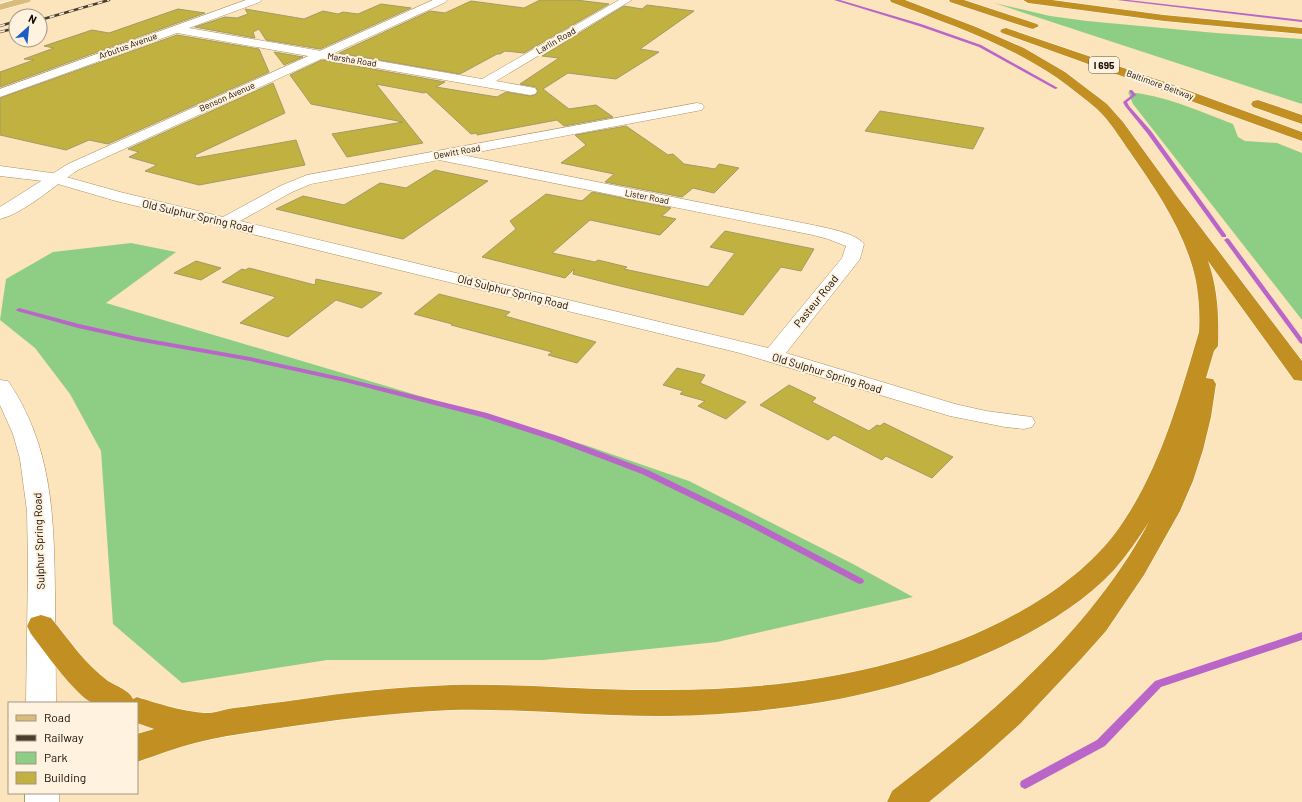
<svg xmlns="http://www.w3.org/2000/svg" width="1302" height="802" font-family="Barlow,sans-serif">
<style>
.green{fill:#8ece84}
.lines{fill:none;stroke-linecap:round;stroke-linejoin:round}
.stream{fill:#b966c8;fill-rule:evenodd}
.building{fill:#c1b140;stroke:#a29b65}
.street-casing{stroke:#ac9160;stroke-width:1}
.secondary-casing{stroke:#ac9160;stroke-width:1}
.primary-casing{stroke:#fff;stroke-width:1}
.highway-casing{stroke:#fff;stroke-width:1}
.street{fill:#fff;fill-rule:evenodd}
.secondary{fill:#fff;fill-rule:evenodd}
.primary{fill:#dabc7a;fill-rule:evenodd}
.highway{fill:#c28f22;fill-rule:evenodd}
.rail-casing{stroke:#4b3e2d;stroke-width:2.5}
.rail{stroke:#fff3df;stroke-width:1.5;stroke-dasharray:5;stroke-linecap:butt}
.labels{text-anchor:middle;stroke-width:4;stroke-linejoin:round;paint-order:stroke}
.far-street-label{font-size:9px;fill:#140a00;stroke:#fff3df}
.shield{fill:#fff3df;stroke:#5a5043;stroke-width:1}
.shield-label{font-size:10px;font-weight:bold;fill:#140a00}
.street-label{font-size:11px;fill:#140a00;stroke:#fff3df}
</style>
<rect width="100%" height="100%" fill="#fce4bc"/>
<g class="green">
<path d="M994,3L1050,16L1087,21L1216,33L1302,39V104Z"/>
<path d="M1128,92C1164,95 1199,111 1233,124L1238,137L1245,141L1277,143L1302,153V320L1133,104Z"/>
<path d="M131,243L176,252L106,303L585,445L689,481L853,564L913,597L717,642L543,660H327L182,683L113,624L101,451L70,394L35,348L0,320L6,279L53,252Z"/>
</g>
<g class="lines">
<g class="stream">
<path d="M834,0H840L921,24L981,45L1058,88L1055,89L979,47L919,26Z"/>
<path d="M1117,0H1128L1302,20V22Z"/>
<path d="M1130,90H1132L1136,95L1127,102L1129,106L1151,131L1226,235V237H1222L1147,133L1125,106L1123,102L1132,95L1129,91Z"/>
<path d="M1227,238L1229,239L1302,338V344L1300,343L1225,241L1224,240Z"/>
<path d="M19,308L79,324L137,337L250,357L345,378L487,413L561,437L648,470L753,521L863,579L864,581L863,583L860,584L857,583L747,525L642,474L555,441L481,417L345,382L250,361L137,341L78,328L17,311L16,310Z"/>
<path d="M1302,632V640L1161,687L1105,746L1029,787L1025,789L1021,787L1020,784L1021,781L1097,740L1155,681Z"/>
</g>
</g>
<g class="building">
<path d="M540,0H576L609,4L524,53L505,51L500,54H497L460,74L339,53L430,11L445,13L471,1L524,8Z"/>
<path d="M381,4L411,8L320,49L266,40L259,29L253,32L255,38L195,27L225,17L237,18L248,14L245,9L304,19L323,11L338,14L343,12L358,14Z"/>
<path d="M647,5L694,11L640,49L659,52L616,79L568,73L543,89L569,109L596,105L613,117L564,126L557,120L477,135V133L471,134L426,92L424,93L376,84L423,143L347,157L332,134L403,122L311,104L290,75L322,60L445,82L436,87L497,97L506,92L530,96L535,95L538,92L536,87L520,84L559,58L542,56L624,6L642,9Z"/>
<path d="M178,9L205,13L0,87V72L34,60L24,59L54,48L44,46L92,30L109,33Z"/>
<path d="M177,35L259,49L269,72L108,144L89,140L66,150L0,135V98Z"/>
<path d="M274,52L303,57L284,65Z"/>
<path d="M273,83L285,113L195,155L196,158L296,140L305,165L199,185L145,171L157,165L129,157L139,152L128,149Z"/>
<path d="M880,111L984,128L973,149L865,131Z"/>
<path d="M626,126L668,155L673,154L684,164L715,169L719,164L739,168L714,193L693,188L682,197L605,182L614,174L561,163L586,145L575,135Z"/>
<path d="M435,170L488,181L403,239L276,209L303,196L344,205L380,183L406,188Z"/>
<path d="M592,192L671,208L662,216L676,219L660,235L590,220L552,253L595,262L598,260L627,267L624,269L708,287L735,253L710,247L725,231L814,249L801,271L781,267L743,315L620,286L573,274L574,269L565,278L482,257L516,229L510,221L546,194L582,201Z"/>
<path d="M196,261L221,268L201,280L174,273Z"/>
<path d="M249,268L315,285L316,279L382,293L362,308L336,300L288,337L240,323L276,297L222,282L242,269L245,270Z"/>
<path d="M439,294L510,312L505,316L596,342L577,363L548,355L552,352L451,325L452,324L414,314Z"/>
<path d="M677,368L705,375L700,383L746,402L726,419L698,406L705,401L680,394L683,391L663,385Z"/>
<path d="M789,385L816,398L812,402L869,431L877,425L880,426L884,423L953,457L932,478L886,456L882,460L834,435L828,440L760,405Z"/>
</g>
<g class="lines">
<g class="street-casing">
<g id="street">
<path d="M246,0H261L260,2L189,28L482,79L619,0H632L496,81L535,88L537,91L535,94L530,95L177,33L0,97V89Z"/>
<path d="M697,103L702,104L704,107L702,110L462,155L813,225C826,228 856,233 864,244L860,259L786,353L955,404L986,411L1032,417L1035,422L1032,427L1024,429L1005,427L950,416L740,353L116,201L51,182L0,176V166L52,173L120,192L223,217L280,186L307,175ZM439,160L813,235L828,239L846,246L842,258L768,348L240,221L292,192L311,184Z"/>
</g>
</g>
<g class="secondary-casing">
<g id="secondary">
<path d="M433,0H447L446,2L78,170C56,184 25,213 0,219V207L68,164Z"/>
<path d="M0,380L8,381C52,445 54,516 55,591C55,628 56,666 56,703H26L28,565L27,511L20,459L13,434L0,405Z"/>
<rect x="25" y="793" width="34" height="9"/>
</g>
</g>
<g class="primary-casing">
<path id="primary" d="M14,0H31L30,2L0,10V4Z"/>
</g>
<g class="highway-casing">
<g id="highway">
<path d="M890,0H905L976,27L1024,48L1065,72L1107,104L1123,122L1176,195L1302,361V381L1294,380L1208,261C1218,289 1219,317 1218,346L1214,351L1206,378L1213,379L1216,384L1211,417L1203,450L1193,481L1180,511L1144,575L1106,631L1082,658L1020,724L982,758L929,802H887L892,791C991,715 1089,633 1149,522C1138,539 1127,555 1114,570C1083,603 1043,627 1003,646C898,696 782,714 667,716C595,717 523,708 451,710C391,713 332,720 273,729C248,733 223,736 199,742C178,747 157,755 137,762V734L154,729L137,723V703C128,703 100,705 93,703C77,698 42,648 31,634L27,626L31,618L41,615L51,618C69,640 85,664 108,681C116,686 129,690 133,699L137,697C155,703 192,714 210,713C218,712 226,709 234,708C255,705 276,703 296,700C348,692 399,687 452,685C522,683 593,691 664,690C774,690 885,675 986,629C1036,606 1087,573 1119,528C1160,470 1179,399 1199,332C1200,315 1199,298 1196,281C1186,233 1157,191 1130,152C1120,138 1110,121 1097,109C1084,98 1070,87 1056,77C1006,43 948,24 891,2Z"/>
<path d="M949,0H964L1037,24L1039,26L1033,29L1029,28L950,2Z"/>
<path d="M1023,0H1052L1164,15L1302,28V34L1164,21L1028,3Z"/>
<path d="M1006,28L1165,82L1302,132V141L1002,33L1000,31L1002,29Z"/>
<path d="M1258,100L1302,115V124L1253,107L1251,104L1253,101Z"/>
</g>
</g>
<use href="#street" class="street"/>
<use href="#secondary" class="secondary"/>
<use href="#primary" class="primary"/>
<use href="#highway" class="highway"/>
<g class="rail-casing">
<g id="rail">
<path d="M40,20L109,0"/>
<path d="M0,26L16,21"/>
<path d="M0,32L16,28"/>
</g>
</g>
<use href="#rail" class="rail"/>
</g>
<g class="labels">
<g class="far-street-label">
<text transform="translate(556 41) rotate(-30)" y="3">Larlin Road</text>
<text transform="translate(128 46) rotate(-20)" y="3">Arbutus Avenue</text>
<text transform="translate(352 60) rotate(9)" y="3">Marsha Road</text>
<text transform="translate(1160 85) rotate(20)" y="3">Baltimore Beltway</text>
<text transform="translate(227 97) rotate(-24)" y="3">Benson Avenue</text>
<text transform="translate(457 152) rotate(-10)" y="3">Dewitt Road</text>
<text transform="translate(647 197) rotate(11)" y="3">Lister Road</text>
</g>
<rect class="shield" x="1089" y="57" width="30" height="16" rx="3"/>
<g class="shield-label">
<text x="1104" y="69">I 695</text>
</g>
<g class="street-label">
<text transform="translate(198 216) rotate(13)" y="4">Old Sulphur Spring Road</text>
<text transform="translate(513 292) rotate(14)" y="4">Old Sulphur Spring Road</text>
<text transform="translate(816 301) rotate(-51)" y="4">Pasteur Road</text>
<text transform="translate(827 373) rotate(17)" y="4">Old Sulphur Spring Road</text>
<text transform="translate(39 541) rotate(-92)" y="4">Sulphur Spring Road</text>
</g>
</g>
<rect x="8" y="702" width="130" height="92" fill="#fff3df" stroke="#a19686"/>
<rect x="16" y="715" width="20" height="6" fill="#dabc7a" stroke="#a19686"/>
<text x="44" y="722" font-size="12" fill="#140a00">Road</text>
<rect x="16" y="735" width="20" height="6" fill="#4b3e2d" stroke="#a19686"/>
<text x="44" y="742" font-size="12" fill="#140a00">Railway</text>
<rect x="16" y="752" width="20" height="12" fill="#8ece84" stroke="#a19686"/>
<text x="44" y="762" font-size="12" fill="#140a00">Park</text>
<rect x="16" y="772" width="20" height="12" fill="#c1b140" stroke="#a19686"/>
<text x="44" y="782" font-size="12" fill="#140a00">Building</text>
<g transform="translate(28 28) rotate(27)"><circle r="19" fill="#fff3df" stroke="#a19686"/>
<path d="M0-3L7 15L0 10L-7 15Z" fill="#205cc8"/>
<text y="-6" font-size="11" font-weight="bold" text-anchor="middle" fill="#140a00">N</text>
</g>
</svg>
